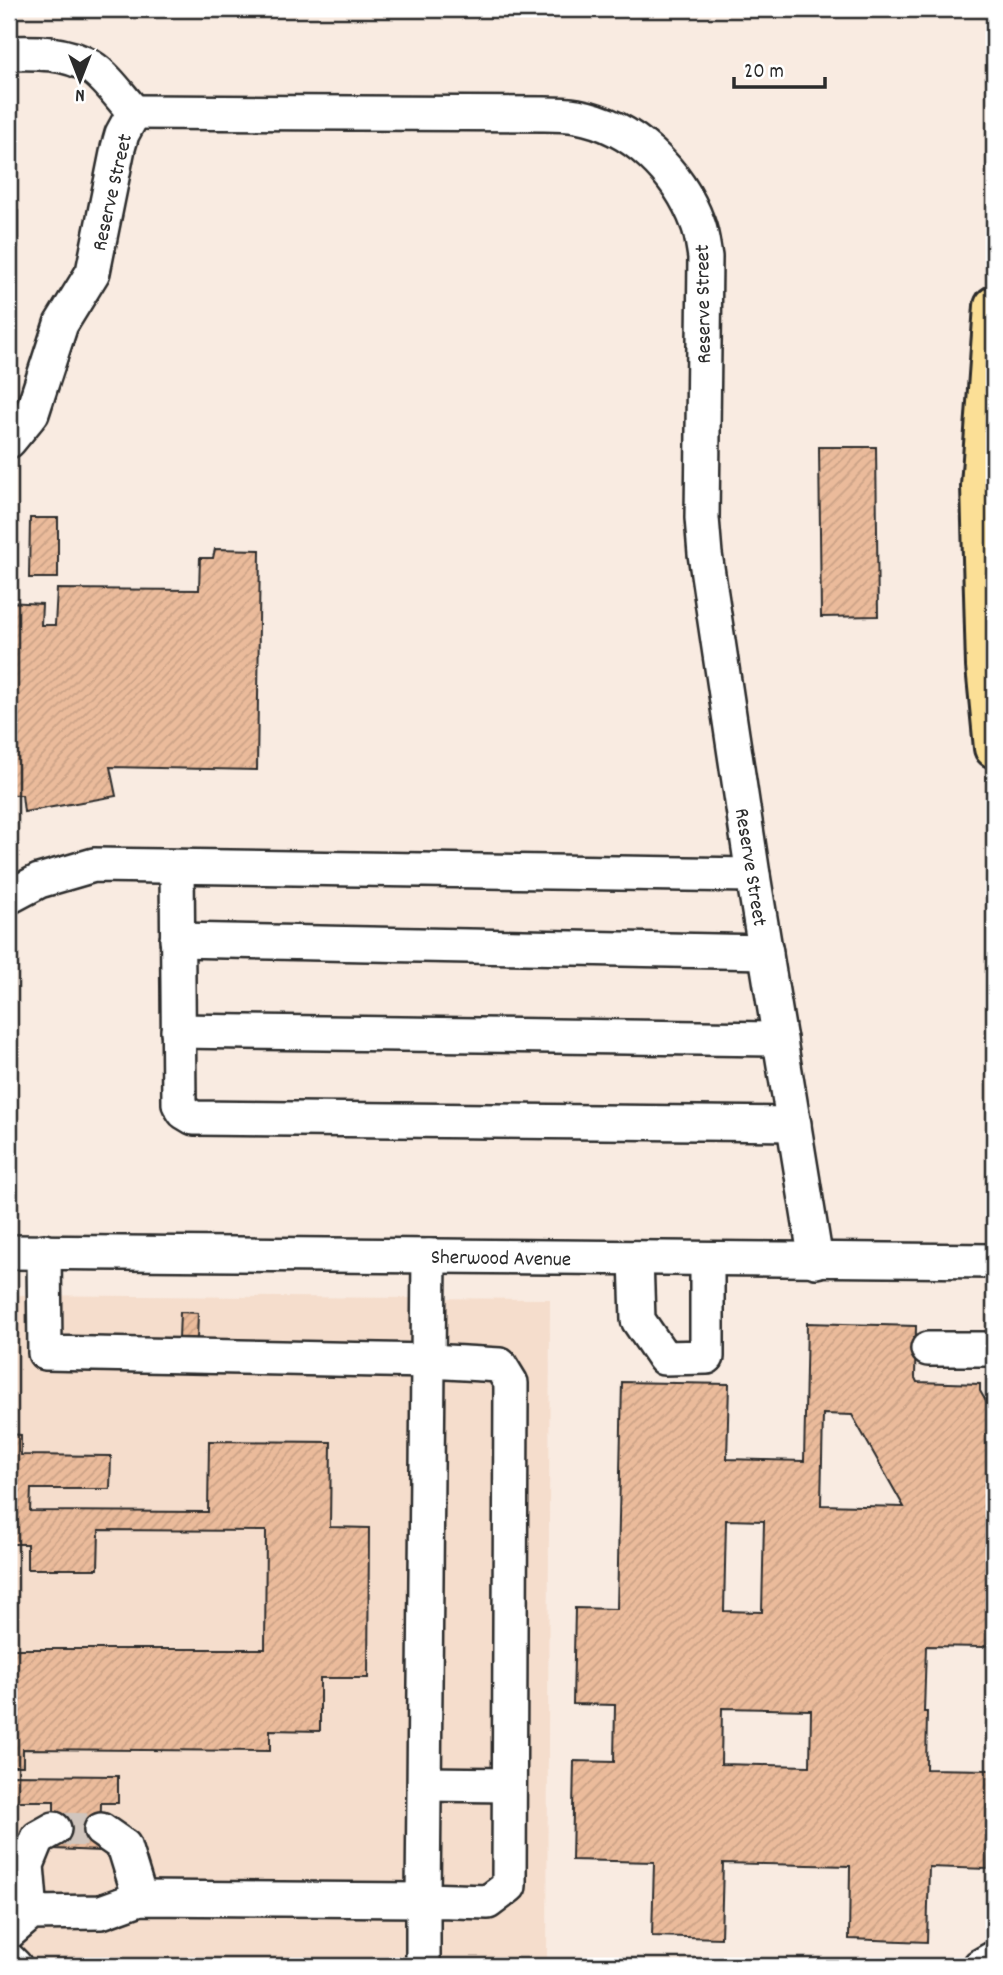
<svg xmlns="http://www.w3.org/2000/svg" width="1003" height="1975" font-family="Dekko,sans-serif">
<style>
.built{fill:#f5ddcc}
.building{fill:url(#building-hatch);stroke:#2b2b2b;stroke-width:2;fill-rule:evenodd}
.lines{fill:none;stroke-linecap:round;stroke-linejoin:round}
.minor-tunnel{stroke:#d0c5bd;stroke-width:33;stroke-dasharray:33 17;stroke-linecap:butt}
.minor-casing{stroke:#2b2b2b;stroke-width:38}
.highway-casing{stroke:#2b2b2b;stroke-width:44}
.minor{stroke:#fff;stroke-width:33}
.highway{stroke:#fbdf96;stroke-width:38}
.labels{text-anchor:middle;stroke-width:7;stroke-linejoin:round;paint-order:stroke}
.street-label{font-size:21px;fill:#2b2b2b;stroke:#fff}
</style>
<defs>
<pattern id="building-hatch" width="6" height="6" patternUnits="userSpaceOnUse" patternTransform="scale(1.75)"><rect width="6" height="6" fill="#ebbb9b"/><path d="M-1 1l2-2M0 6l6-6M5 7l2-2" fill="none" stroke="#caa186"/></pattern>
</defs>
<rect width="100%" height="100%" fill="#f9ebe1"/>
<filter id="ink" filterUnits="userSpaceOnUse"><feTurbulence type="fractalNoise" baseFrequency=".0143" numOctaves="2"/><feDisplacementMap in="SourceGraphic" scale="14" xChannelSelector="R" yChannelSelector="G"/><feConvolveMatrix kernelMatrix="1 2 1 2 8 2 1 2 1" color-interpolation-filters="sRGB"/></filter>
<g filter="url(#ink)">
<path class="built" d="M9,1295L550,1299L547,1966H9Z"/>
<g class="building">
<rect x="9" y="211" width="9" height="36"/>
<path d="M819,447H876L878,616L821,617Z"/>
<path d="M30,518H58V578H29Z"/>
<path d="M215,549L260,550L257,770L110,767L116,796L24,812L22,795H9V602L42,604L41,625H55L57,589L199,590L200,558H213Z"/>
<path d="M180,1312L198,1313L197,1340L179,1339Z"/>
<path d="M807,1323L916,1326L915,1378L917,1382L980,1384V1391L994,1415V1641L983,1647L926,1646L924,1712H927L926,1769L990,1770L988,1869L929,1867L927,1942L849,1939L850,1866L723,1863L721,1938L652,1936L654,1862L572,1860L574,1761L614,1762L615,1705L573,1704L575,1608L617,1609L622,1382L729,1384L727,1459L804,1461ZM823,1414L852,1415L904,1507L821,1505ZM726,1520L764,1521L762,1612L724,1611ZM722,1708L811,1710L810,1766L721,1764Z"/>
<path d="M9,1434L21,1435V1455L111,1456L110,1489H31L30,1511L208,1512L209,1441L331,1442L330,1527L369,1528L368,1678H320V1731L270,1730V1751L23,1749V1766H9V1649H265L266,1531L99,1530L98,1569H27V1544H9Z"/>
<path d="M9,1775L118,1776V1803H101L100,1851L54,1849V1801H9Z"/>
</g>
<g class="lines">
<path class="minor-tunnel" d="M54,1829L101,1830"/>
<g class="minor-casing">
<g id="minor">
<path d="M9,53C37,52 66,52 91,67C107,77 121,98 134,112"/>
<path d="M134,112L544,114C555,114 566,114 577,116C633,126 679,172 698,224C702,234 703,246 705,257L702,518L705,554L753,875L816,1261"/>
<path d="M9,441L32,413L61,324L93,272L118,148L122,134L134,112"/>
<path d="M177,867L179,1104L184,1112L194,1118L794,1124"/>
<path d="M9,897L39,881L94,865L753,875"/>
<path d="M177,940L766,952"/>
<path d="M178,1031L780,1039"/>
<path d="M44,1251L45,1353L429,1361L500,1365L511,1383L509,1886L488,1902L423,1900V1966"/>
<path d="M9,1252L994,1261"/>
<path d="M636,1258L638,1320L664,1358L707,1357V1259"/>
<path d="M928,1349H994"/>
<path d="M425,1784L509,1785"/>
<path d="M101,1830L124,1846L140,1898"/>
<path d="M31,1913L27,1865L38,1838L54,1829"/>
<path d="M9,1932L31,1913L101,1912L140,1898L423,1900L429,1256"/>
<path d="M9,1960L15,1966"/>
<path d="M980,1966L994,1958"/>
</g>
</g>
<g class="highway-casing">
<path id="highway" d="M994,306L981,486L986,666L994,748"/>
</g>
<use href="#minor" class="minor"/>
<use href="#highway" class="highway"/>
</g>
</g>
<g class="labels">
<g class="street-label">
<text transform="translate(111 192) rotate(-77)" y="7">Reserve Street</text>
<text transform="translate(702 304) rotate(-91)" y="7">Reserve Street</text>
<text transform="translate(752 867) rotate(81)" y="7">Reserve Street</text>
<text transform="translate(501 1257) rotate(1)" y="7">Sherwood Avenue</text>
</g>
</g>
<rect width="1003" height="1975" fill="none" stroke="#fff" stroke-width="35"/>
<rect x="18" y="18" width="968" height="1940" fill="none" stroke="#2b2b2b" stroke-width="2.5" filter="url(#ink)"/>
<g transform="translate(80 80) rotate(180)" stroke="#ffffff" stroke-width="5" paint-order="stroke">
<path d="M0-5L12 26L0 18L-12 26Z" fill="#2b2b2b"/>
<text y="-10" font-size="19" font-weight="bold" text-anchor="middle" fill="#2b2b2b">N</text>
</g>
<path d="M734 77v10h91v-10" fill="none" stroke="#2b2b2b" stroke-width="3.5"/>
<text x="744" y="77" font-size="21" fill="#2b2b2b" stroke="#ffffff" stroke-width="5" paint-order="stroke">20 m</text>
</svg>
